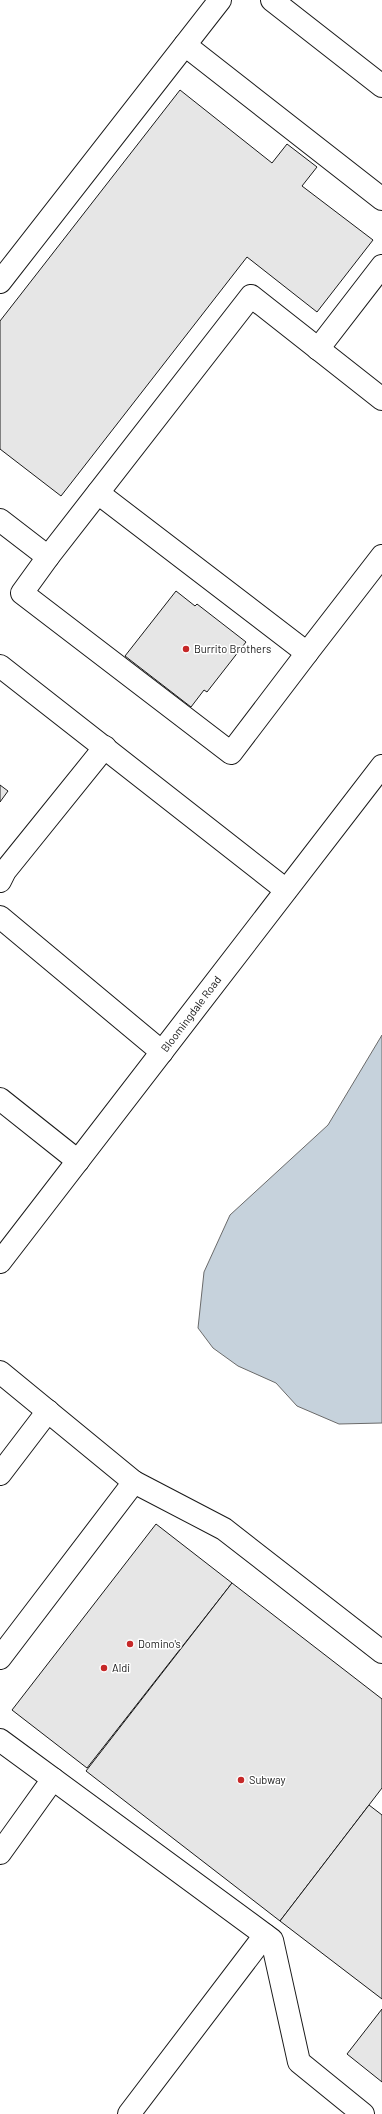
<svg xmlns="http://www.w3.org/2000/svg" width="382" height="2114" font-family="Barlow,sans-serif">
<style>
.water{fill:#c6d2dc;stroke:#6a6a6a}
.building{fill:#e6e6e6;stroke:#1a1a1a}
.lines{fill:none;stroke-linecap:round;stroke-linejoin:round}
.minor-casing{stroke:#1a1a1a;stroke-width:24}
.major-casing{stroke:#1a1a1a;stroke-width:24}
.minor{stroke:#fff;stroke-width:22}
.major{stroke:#fff;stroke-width:22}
.poi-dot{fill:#c62828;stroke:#fff;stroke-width:1.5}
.labels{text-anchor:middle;stroke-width:3;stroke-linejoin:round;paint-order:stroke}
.poi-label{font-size:11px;fill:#1a1a1a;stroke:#fff;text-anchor:start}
.street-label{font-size:11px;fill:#1a1a1a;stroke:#fff}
</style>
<rect width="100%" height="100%" fill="#fff"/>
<path class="water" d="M382,1035V1423L339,1424L297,1406L276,1383L238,1366L213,1348L198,1328L204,1272L230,1215L328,1125Z"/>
<g class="building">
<path d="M180,90L272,163L287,144L317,167L302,186L373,240L317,312L247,257L61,496L0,449V321Z"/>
<path d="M176,591L195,606L197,604L246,642L207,692L204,690L191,707L125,656Z"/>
<path d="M0,785L8,791L0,802Z"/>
<path d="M156,1524L232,1583L87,1768L12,1710Z"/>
<path d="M232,1583L382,1699V1788L280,1921L86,1771Z"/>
<path d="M369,1805L382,1815V1999L280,1921Z"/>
<path d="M382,2009V2082L347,2054Z"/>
</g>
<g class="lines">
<g class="minor-casing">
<g id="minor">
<path d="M272,0L382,86"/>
<path d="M185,45L382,199"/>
<path d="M0,282L220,0"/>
<path d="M318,349L382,266"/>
<path d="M98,493L307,653L382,556"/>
<path d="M0,520L48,557L251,296L382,399"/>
<path d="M48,557L22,593L231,753L307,653"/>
<path d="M0,666L286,890"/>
<path d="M0,881L5,871L105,747"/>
<path d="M0,917L162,1052"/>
<path d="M0,1099L78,1161"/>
<path d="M0,1372L134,1482L0,1658"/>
<path d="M0,1474L48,1411"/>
<path d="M134,1482L224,1529L382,1652"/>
<path d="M0,1740L272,1940L299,2062L363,2114"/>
<path d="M0,1853L53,1779"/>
<path d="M129,2114L265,1935"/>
</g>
</g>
<g class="major-casing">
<path id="major" d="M0,1262L382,766"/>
</g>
<use href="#minor" class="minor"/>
<use href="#major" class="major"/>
</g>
<g class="poi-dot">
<circle cx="186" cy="649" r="4"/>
<circle cx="130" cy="1644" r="4"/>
<circle cx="104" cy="1668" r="4"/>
<circle cx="241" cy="1780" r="4"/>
</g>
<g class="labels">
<g class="poi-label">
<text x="194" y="653">Burrito Brothers</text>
<text x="138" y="1648">Domino's</text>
<text x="112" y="1672">Aldi</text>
<text x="249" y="1784">Subway</text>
</g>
<g class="street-label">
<text transform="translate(191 1014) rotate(-53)" y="4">Bloomingdale Road</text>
</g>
</g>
</svg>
